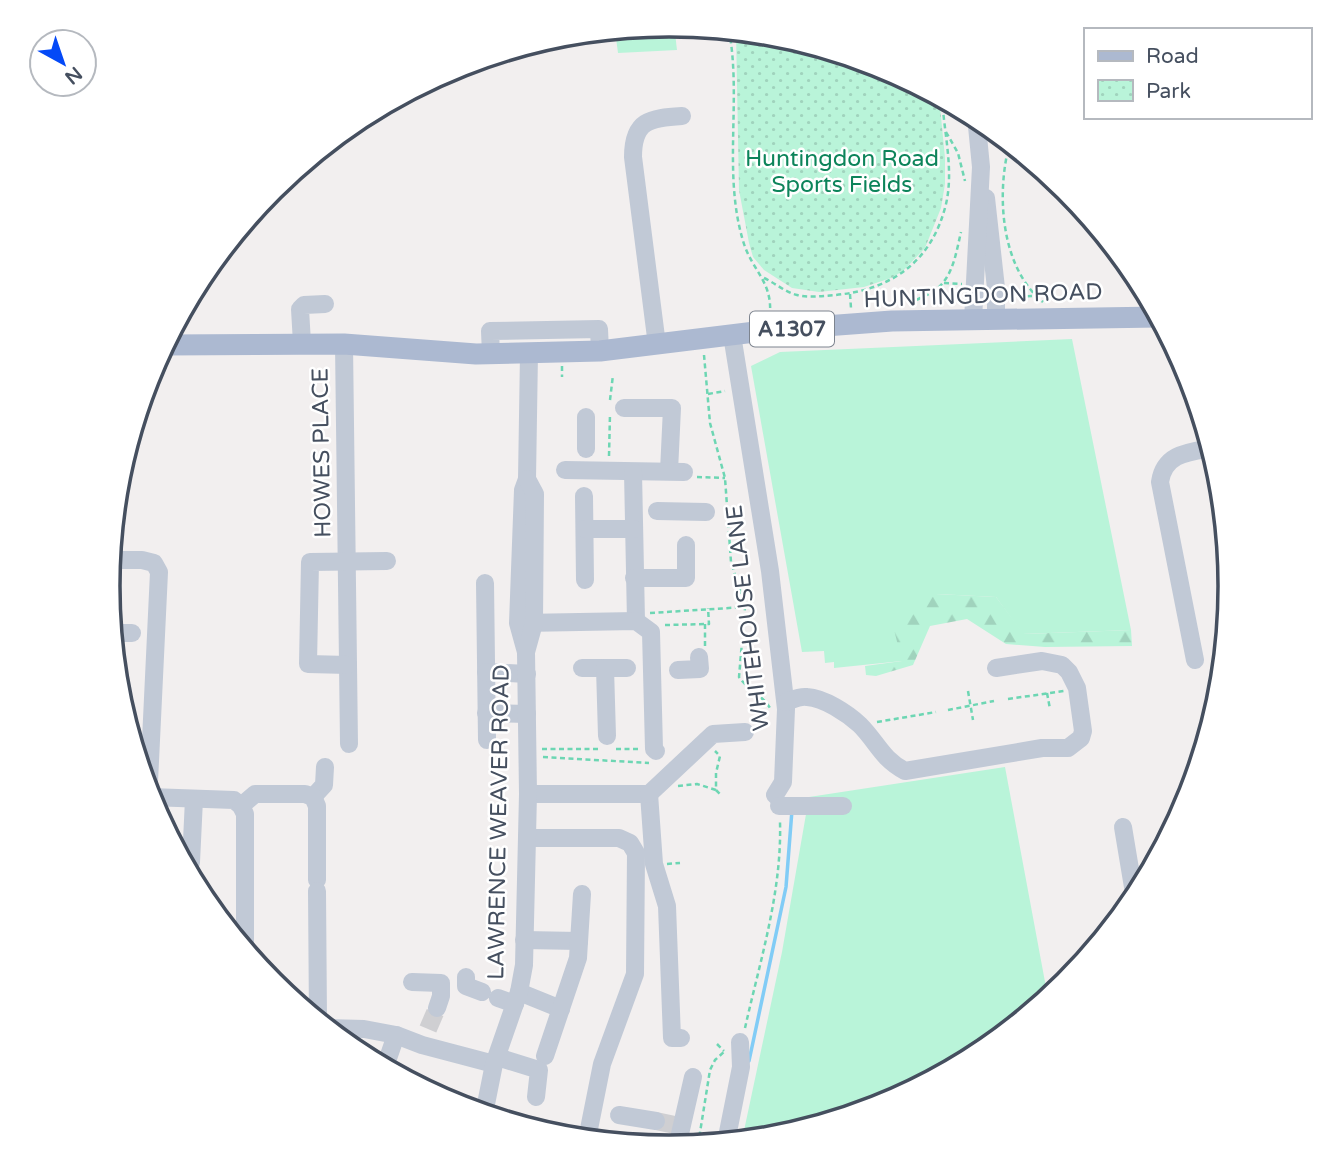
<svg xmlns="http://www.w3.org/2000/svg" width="1339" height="1172" font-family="'Varela Round',sans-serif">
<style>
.green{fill:#b9f4d9}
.forest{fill:url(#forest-firs)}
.park{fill:url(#park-dots)}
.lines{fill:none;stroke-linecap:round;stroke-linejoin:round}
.stream{stroke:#81ccf6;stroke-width:3.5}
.minor-tunnel{stroke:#cfcfd2;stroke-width:18;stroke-dasharray:18 9;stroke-linecap:butt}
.path{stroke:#6dd6b3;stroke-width:2.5;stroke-dasharray:5 3.5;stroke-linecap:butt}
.minor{stroke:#c1c9d6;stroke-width:18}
.major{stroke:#acb9d1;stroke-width:21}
.labels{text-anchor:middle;stroke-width:5;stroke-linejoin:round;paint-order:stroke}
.shield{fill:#fff;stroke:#7d848f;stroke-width:2}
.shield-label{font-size:21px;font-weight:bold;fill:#454f5f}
.park-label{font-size:23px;fill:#0c845a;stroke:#fff}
.street-label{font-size:23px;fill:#454f5f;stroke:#fff}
.rim{fill:none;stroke:#454f5f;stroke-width:3.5}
</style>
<defs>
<pattern id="forest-firs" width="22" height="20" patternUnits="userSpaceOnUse" patternTransform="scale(1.75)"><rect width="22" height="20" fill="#b9f4d9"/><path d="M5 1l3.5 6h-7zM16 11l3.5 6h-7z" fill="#a0d3bd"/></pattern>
<pattern id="park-dots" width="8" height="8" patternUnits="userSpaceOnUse" patternTransform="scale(1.75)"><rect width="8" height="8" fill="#b9f4d9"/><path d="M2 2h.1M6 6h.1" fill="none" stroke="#a0d3bd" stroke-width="1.8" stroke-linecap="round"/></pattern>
</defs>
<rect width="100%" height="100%" fill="#f2efef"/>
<g class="green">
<path d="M674,25L677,50L618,53L615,30Z"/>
<path d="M1072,339L1131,630L1023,634L996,597L937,594L902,661L834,668V662L825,663L824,651L802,652L751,366L780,352Z"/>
<path d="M1005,767L1048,998L981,1053L884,1105L779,1137L742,1140L782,952L809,797Z"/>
</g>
<path class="forest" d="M936,594L996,597L1024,634L1131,630L1132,646L1045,647L1006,644L967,619L930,626L913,665L876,676L866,675L865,666L902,661L892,622Z"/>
<path class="park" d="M736,31L779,35L885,67L939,96L945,158V184L941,208L925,248L903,271L891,278L864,287L819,292L792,288L764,270L753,257L749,243L739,190Z"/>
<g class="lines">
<path class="stream" d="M749,1061L786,887L792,810"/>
<g class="minor-tunnel">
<path d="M428,1029L437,1008"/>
<path d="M656,1121L675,1125"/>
</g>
<g class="path">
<path d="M729,30C742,101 722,175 744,244C753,271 772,282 770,313"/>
<path d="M946,132L958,153L965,181"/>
<path d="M1010,142C996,192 1000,267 1043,302"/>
<path d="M764,278C775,283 785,292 797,295C809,298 822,296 835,295C891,290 932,262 946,204C954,170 944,133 942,98"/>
<path d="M944,283L962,284"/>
<path d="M850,294L851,308"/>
<path d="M1010,297L1035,296"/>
<path d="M909,304C917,299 926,296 934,291C953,278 956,253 961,232"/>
<path d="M704,355L710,423L725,478L731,562L745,607L739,677C748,690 762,695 770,708"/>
<path d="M562,366V377"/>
<path d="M708,394L725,391"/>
<path d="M610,400L613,375"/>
<path d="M609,456L610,414"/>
<path d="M697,477L725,478"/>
<path d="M650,613L745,607"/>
<path d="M705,624V646"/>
<path d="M665,625L709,624L708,608"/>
<path d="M968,691L973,720"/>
<path d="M1047,693L1050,709"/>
<path d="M1008,699L1064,691"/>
<path d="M948,710L994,701"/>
<path d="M749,711L764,699"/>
<path d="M877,722L936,712"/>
<path d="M542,749H598"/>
<path d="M616,749H640"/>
<path d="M543,757L649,763"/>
<path d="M678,786L697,784L716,790V773L720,756L715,751"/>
<path d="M716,790L722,796"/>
<path d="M667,864L680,863"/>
<path d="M745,1028C760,961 782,892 780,822"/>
<path d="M717,1044L724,1051"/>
<path d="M698,1145L710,1070L715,1060L726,1050"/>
</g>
<g class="minor">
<path d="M986,198L996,288V319"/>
<path d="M973,320L981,167L976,116"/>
<path d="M732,335L770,571L786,709L783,782L775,795"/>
<path d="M302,343L300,309L304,305L325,304"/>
<path d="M344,344L349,744"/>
<path d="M657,345L633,157C633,120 650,118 682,116"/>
<path d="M491,354L490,331L599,329L600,351"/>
<path d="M624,408H672L669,471"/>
<path d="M586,449V417"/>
<path d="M565,470L684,472"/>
<path d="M633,472L636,621"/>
<path d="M584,496L585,580"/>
<path d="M657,511L706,512"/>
<path d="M585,529H634"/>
<path d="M111,560H142L154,563L159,572L149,782V792L154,797"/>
<path d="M634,578H686V545"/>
<path d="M485,583L487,740"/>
<path d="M523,623L636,621L651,632L654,749L656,751"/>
<path d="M113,633H132"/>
<path d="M526,652L518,623L523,490L527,479L529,353"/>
<path d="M1195,660L1160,482C1164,454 1188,452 1211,448"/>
<path d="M348,665L308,664L310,562L387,561"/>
<path d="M582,668H605"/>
<path d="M678,670L700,669L699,657"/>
<path d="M486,672L527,674"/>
<path d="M786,702C792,700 799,696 807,697C824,698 847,713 860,725C877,742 882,759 905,771L1042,748H1068L1081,738L1083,731L1077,688L1069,672L1062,665L1042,661L996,668"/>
<path d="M486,713L527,714"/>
<path d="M607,736L605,668H627"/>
<path d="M528,794H649L654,864L667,906L672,1038H681"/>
<path d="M649,794L713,734L745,732"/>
<path d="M150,797L234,800L241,806L245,814V949"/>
<path d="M313,797L324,785L325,767"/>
<path d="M241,806L255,794H305L313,797L317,806V880"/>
<path d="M779,806H843"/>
<path d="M1123,827L1135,899"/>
<path d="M527,838H619L630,843L636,853L635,974L602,1064L587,1139"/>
<path d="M185,865L191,862L194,799"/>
<path d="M317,891L318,1020"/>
<path d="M524,940L579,941"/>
<path d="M466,977V986L482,992"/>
<path d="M412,982L441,983V996L437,1008"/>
<path d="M519,992L561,1009"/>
<path d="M498,998L515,1004"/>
<path d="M327,1028L364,1029L396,1035L422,1045L494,1064"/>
<path d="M545,1056L578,958L582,894"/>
<path d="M497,1057L539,1070L536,1097"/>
<path d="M385,1067L396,1035"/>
<path d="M484,1114L494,1064L519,992L524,965L528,794L526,652L534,623L535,494L527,479"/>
<path d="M619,1115L656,1121"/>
<path d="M726,1142L741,1067L740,1042"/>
<path d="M677,1147L693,1077"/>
</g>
<path class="major" d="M165,345L344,344L476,354L600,351L771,330L892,321L1159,317"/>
</g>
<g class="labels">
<rect class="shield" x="750" y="311.5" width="84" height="35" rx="5"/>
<g class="shield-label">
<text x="792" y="336">A1307</text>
</g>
<g class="park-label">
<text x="842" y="166">Huntingdon Road<tspan x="842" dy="26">Sports Fields</tspan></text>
</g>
<g class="street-label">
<text transform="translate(983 295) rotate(-2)" y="8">HUNTINGDON ROAD</text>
<text transform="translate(321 453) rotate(-91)" y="8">HOWES PLACE</text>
<text transform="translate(747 618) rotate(-97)" y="8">WHITEHOUSE LANE</text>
<text transform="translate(498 822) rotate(-89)" y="8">LAWRENCE WEAVER ROAD</text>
</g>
</g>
<path d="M0 0H1339V1172H0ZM120 586a549 549 0 1 1 1098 0a549 549 0 1 1-1098 0Z" fill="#fff" fill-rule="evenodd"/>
<path class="rim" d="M120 586a549 549 0 1 1 1098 0a549 549 0 1 1-1098 0Z"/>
<rect x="1084" y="28" width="228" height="91" fill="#ffffff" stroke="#b5b9bf" stroke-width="2"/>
<rect x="1098" y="51" width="35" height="10" fill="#acb9d1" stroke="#b5b9bf" stroke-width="2"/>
<text x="1146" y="63" font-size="21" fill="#454f5f">Road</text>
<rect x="1098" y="80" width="35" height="21" fill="url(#park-dots)" stroke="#b5b9bf" stroke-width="2"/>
<text x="1146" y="98" font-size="21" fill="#454f5f">Park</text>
<g transform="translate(63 63) rotate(140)"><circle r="33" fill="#ffffff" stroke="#b5b9bf" stroke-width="2"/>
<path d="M0-5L12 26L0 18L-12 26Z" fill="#0449f7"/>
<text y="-10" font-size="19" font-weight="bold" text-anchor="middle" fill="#454f5f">N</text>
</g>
</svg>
